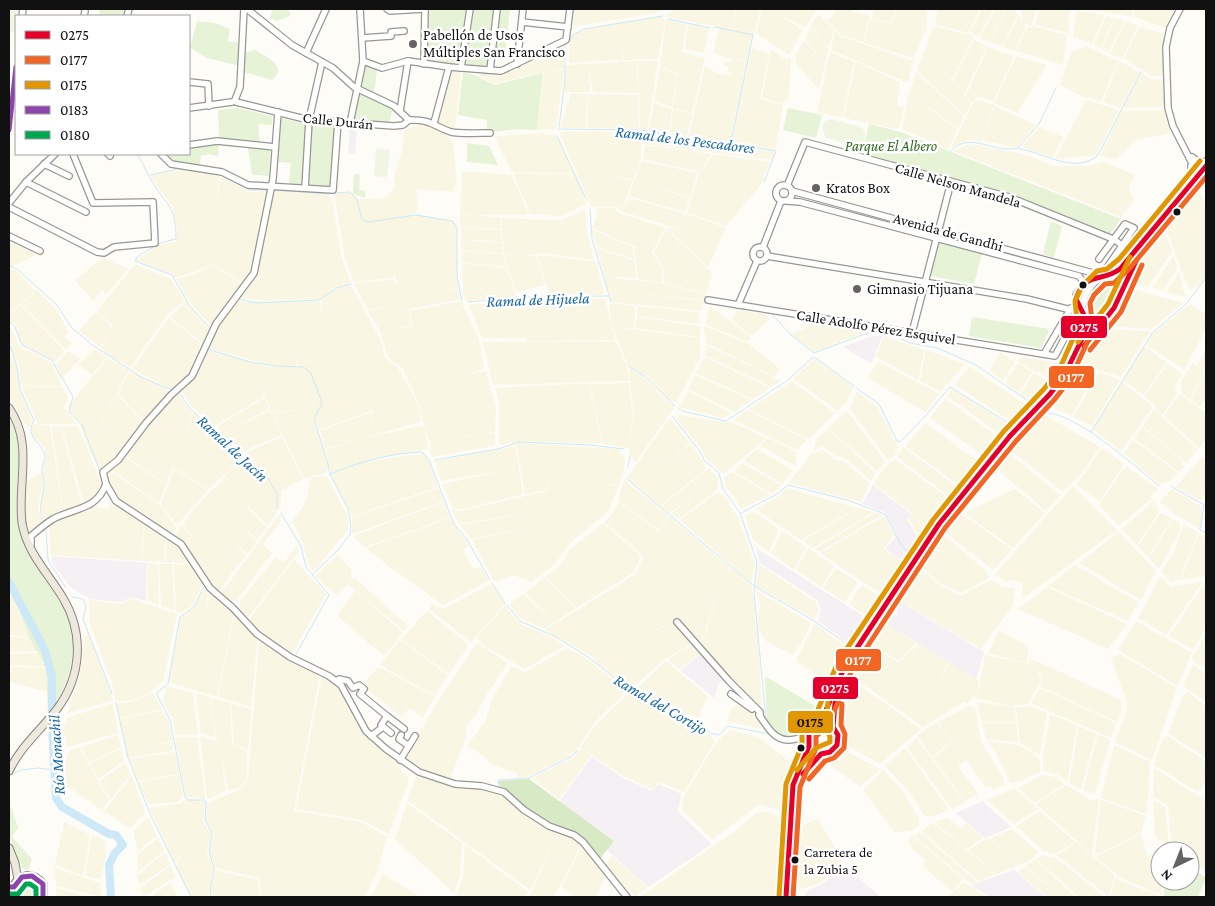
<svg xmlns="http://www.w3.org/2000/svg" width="1215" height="906" font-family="'Crimson Pro',serif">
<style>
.industrial{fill:#f5f0f3}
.farmland{fill:#f9f7e4}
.green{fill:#e7f3d7}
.forest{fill:#d8eac5}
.pitch{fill:#f0f6e1}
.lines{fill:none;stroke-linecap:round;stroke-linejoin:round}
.stream{stroke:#cde8f7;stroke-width:1}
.river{stroke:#cde8f7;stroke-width:8}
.minor-casing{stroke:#979795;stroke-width:8}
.major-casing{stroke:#858482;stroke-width:9}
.minor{stroke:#fffffe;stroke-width:5.5}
.major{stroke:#ede9dc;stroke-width:7}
.bus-1-casing{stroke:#fff;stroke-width:9}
.bus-2-casing{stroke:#fff;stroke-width:9}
.bus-3-casing{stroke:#fff;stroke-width:9}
.bus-4-casing{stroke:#fff;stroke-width:9}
.bus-5-casing{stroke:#fff;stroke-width:9}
.bus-1{stroke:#e4002b;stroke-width:5}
.bus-2{stroke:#f26522;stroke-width:5}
.bus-3{stroke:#e09702;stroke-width:5}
.bus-4{stroke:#8e44ad;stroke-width:5}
.bus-5{stroke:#00a651;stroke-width:5}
.poi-dot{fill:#646362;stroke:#fff;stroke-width:2}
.bus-dot{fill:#111;stroke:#fff;stroke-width:2}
.labels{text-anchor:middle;stroke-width:5;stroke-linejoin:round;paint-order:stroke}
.bus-label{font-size:14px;fill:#111;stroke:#fff;text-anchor:start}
.poi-label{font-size:15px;fill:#111;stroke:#fff;text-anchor:start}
.street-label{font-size:15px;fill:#111;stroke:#fff}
.park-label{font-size:15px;font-style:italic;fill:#2f6b1f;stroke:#fff}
.water-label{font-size:16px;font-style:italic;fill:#1768a6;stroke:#fff}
.line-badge{stroke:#fff;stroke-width:2}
.badge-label{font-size:14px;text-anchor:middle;font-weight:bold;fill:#fff}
.pale-badge-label{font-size:14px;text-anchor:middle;font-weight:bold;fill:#111}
</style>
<rect width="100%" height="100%" fill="#fdfcf7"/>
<g class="industrial">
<path d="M350,129H357L355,154H348Z"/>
<path d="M883,335L871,363L843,347L869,337Z"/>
<path d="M873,485L911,514L907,519L921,544L907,565L886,549L897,535L885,512L862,504Z"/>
<path d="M756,548L871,621L854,647L818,621L821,610L817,600L760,563Z"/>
<path d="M52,556L147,563L146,601L131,597L121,602L90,599L70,587L52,563Z"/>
<path d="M899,601L984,652L976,679L885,623L890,614L895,617L898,612L894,609Z"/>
<path d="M701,654L721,678L714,698L680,670Z"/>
<path d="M592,757L625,779L652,791L659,784L681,794L678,812L712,844L648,887L607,850L614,840L559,802Z"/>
<path d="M982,801L1011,827L985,838L956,813Z"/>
<path d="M846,867L881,897H804L808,890L822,884Z"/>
<path d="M1014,870L1045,897H989L971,885Z"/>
</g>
<g class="farmland">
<path d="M575,9H660V12L572,27Z"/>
<path d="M676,9H735L734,16L709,11L734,16L732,30L667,17V14Z"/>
<path d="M736,9H760L754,35L732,30Z"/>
<path d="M762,9H811L816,11L805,28L776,12L803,30L789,55L756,33Z"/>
<path d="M836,9H846L870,16L863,42L841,35L826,20L833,16Z"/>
<path d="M874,9H896L891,22L871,19Z"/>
<path d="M897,9H927V28L913,58L864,43L870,20L892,23Z"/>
<path d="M934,9H980L968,33L935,24L937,12Z"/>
<path d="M982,9H994L978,37L970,31Z"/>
<path d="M996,9H1006L989,42L979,38Z"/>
<path d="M1007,9H1014L1018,15L1002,46L990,42Z"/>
<path d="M1022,9H1036L1031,27L1024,23L1026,27L1015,51L1003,47L1019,16L1023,22Z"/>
<path d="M1039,9H1070L1068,33L1036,25Z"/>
<path d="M1086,9H1132L1133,17Z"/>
<path d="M1134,9H1175L1165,28L1135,17Z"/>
<path d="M1076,10L1105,15L1092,44L1073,37Z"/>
<path d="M820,15L834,30L829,47L810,28L817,16Z"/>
<path d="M661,16L665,20L658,59L624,60L620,37L623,60L599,61L597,50L598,61L569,63V41L575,33L593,27Z"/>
<path d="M1106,16L1115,18L1100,48L1094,45Z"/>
<path d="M1116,18L1125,21L1108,52L1101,49Z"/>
<path d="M666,19L686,24L682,52L705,58L692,113L673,108L678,73L660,68Z"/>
<path d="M1126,21L1138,25L1122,59L1110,53Z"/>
<path d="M688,24L709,29L704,53L685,49Z"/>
<path d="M933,26L971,35L973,38L952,80L925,50Z"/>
<path d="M1033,26L1067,35L1063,65L1016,51L1028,27L1031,28Z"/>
<path d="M1140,26L1163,34V76H1152L1124,59Z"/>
<path d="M719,28L753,36L748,56L745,59L734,60L713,53Z"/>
<path d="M810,29L829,48L825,63L805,39Z"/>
<path d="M835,31L840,36L913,61L908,83L831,50Z"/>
<path d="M804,40L825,64L819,89L797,65L795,56Z"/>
<path d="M974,40L987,46L964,94L953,81Z"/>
<path d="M565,44L564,68L493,84L478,74L503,75Z"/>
<path d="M1087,46L1118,61L1101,101L1084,97L1060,85L1071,52Z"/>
<path d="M988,47L1014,56L993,102L980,97L971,102L966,96Z"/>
<path d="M752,48L769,54L760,99L783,105L775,150L732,143Z"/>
<path d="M771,49L781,57L791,59L789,97L783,104L762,98Z"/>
<path d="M925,50L971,103L965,116L917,70Z"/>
<path d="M830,52L854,62L842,117L817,113Z"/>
<path d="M749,56L745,73L736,72L745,74L730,143L689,136L705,66L719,74L731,75L732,72H727L728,67L722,65L726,61L742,60Z"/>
<path d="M1016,56L1047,65L1017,113L994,103Z"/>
<path d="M637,61L638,93L593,92L589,69L590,92H564L566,65Z"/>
<path d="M638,61H658L647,130L640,129Z"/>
<path d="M1119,61L1140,72L1120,108L1103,102Z"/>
<path d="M856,62L900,82L897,105L904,108L899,129L843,118Z"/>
<path d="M564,69L556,129L537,130L544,73Z"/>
<path d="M660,69L677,74L672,107L654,101Z"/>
<path d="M461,71L455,129H449L439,125L437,121L449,77L453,73Z"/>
<path d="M916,72L964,117L958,129L910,92Z"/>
<path d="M1142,73L1151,79H1163L1165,107L1122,108Z"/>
<path d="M909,92L957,130L948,149L902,129Z"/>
<path d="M571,93L587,94L586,128H560Z"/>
<path d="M588,94L638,95L639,129L587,128Z"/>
<path d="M979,100L995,105L981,141L968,140L951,148L974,101Z"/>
<path d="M1086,100L1119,110L1096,155L1055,159Z"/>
<path d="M654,103L672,109L669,133L649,130Z"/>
<path d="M995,106L1037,125L1017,148L982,140Z"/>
<path d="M673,109L692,114L687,136L670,134Z"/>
<path d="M1166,110L1170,133L1137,140L1116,159L1100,156L1121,111Z"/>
<path d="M423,123L443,131L453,143L457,185L453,187L454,192L416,189L418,205L416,214L454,221L456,226L458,290L440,289L458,291L461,299L409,309L412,325L384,333L413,326L410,311L461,301L479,340L484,369L464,376L486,371L496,408L495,432L441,441H429L417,400L403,369L388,357L381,333L368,311L394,305L368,310L354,283L393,280L398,286L394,274L393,278L354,282L344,254L334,193H352L358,199H380L387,196L395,188L394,176L402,151L404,130Z"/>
<path d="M1039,127L1063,137L1052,158L1022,147Z"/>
<path d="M596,131L641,134V160L633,180L603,172L632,181L624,205L617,207L625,206L630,198L685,214L681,224L676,228L621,211L617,207H591L560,134L561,132Z"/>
<path d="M545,133L546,135H554L558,139L575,174L512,172L494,136Z"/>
<path d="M648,135L775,152L772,160L645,144Z"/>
<path d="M970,144L1027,155L1054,166H1090L1104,162L1135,175L1129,188L1134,201L1121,217L953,151Z"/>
<path d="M645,145L711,154L699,172L643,159Z"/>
<path d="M713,154L770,162L760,186L726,226L687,213L699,174Z"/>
<path d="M642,161L697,173L691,197L634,181Z"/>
<path d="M189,169L220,176L214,214L221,176L249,192L267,191L256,260L251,276L244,284L210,262L205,268L175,278L172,274L135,260L160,244L176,242L177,225L172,206L151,178L152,174Z"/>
<path d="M462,171L512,175L529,215H460Z"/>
<path d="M513,173L576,175L586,204L562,216L530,214Z"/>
<path d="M634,181L690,198L685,212L629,196Z"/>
<path d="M1198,189L1206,205V277L1198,287L1189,290L1166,228Z"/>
<path d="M273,190L325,194L332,199L342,259L351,283L337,287L320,299L269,301L238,298L256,275Z"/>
<path d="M596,208H614L619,213L665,228L652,252H646L592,228L597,216Z"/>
<path d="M585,209L586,228L594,260L544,253L525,256L504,254L501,218L563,220Z"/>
<path d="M687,214L726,228L708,267L667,228L677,230Z"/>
<path d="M473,215L500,218L501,229L461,227L459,216Z"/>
<path d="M461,228L501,230L502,242L461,239Z"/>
<path d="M591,229L632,247L634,259L597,247Z"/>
<path d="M666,229L712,273L707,293L664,283L663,267L654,253Z"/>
<path d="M1164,231L1172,251L1148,287L1130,283L1136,268Z"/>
<path d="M9,240L38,253L27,260L12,266L9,264Z"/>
<path d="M461,240L502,243V253L461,250Z"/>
<path d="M597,248L634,261L636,278L614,277L605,273L614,278L660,283L707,294L704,300L608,291Z"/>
<path d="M634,248L652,253L662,268V283L638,279Z"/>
<path d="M462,251L502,254L507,267L461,262Z"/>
<path d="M504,255L536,256L545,285L516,292Z"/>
<path d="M544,255L596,262L604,293L602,295L549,293L537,256Z"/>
<path d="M1174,255L1177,268L1163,291L1152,288Z"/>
<path d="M103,258L128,269L107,294L102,290L93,301L75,280Z"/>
<path d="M210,263L243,285L212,327L191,304L176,279L195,274L206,269Z"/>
<path d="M462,263L507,268L516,296L467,301L463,293Z"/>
<path d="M135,264L171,279L185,301L167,315L131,367L111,357L101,348L113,326L97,311Z"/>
<path d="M9,267L16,271L33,288V293L9,314Z"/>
<path d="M1179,272L1186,297L1166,292Z"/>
<path d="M351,285L381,341L385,357L398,368L416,401L420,413V422L325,449L320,431L371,412L373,425L372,411L381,409L367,412L319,430L314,419L319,407L313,419L328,464L327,473L304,478L272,413L306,409L272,412L257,379L264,397L215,425L191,406L182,391L195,377L207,351L273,367H307L297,365V356L296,366H273L207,348L214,332L237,300L246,302L296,301L299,309L297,302L319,300L323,317L321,300L337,289Z"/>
<path d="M1126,287L1183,303L1152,329L1109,326Z"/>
<path d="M36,289L55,308L69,332L64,336L72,343L66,350L22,304L34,294Z"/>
<path d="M609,291L704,301L701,311L612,302Z"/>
<path d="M558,296L581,298V316L582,298L605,299L615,340L527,341L526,338H482L469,305Z"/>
<path d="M186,302L210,330L203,343L170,317Z"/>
<path d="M609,303L635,306L634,328L616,327L700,338V357L676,403L668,399L647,376L628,366L612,326Z"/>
<path d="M1190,304L1205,314L1206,329L1184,370L1146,344L1151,335Z"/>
<path d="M21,305L65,351L55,362L22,344L18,337V327L9,320V315Z"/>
<path d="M638,306L698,312L700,324L637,316Z"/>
<path d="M710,306L751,337L748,342L705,324Z"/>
<path d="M739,309L765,314L770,319L752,336L731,320Z"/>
<path d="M96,312L112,327L100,347L79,331Z"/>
<path d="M637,317L700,326V337L635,328Z"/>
<path d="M169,318L203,345L199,355L172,336L199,356L191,374L177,387H167L132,369Z"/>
<path d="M811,321L871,330L815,352L790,334L805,329Z"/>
<path d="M9,324L17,342L23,349L37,354L52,364L62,386L21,385L19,366L9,346Z"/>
<path d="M704,326L749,344L780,369L774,377L706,343Z"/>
<path d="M1100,329L1150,331L1121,377L1081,364Z"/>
<path d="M884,336L924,350L918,380L876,357Z"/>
<path d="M615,341L627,366L629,381L493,385L483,342Z"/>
<path d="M706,345L781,381L771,387L705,355Z"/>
<path d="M1144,346L1167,363L1143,395L1123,380Z"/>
<path d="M1206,348L1205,371L1190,399L1181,392L1182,380L1193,363L1202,369L1198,365Z"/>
<path d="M94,349L107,357L92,375L78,365Z"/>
<path d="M926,350L965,364L940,392L920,381Z"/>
<path d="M68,351L81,358L62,378L56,365Z"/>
<path d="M1000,352L1015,362L1003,381L989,371Z"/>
<path d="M9,354L17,367L19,389L32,420L30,427L27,428L9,396Z"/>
<path d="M705,357L770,388L753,399L695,373Z"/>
<path d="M1022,357L1063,364L1053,381L1018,362Z"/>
<path d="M108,358L129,370L88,446L80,423L70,412L68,406Z"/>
<path d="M815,358L853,387L847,402L838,411L793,379Z"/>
<path d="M878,361L939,394L925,412L868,378Z"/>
<path d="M1018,363L1032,372L1019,393L1005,383Z"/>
<path d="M1168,364L1182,374L1175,385L1177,395L1162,415L1155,408V405L1144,396Z"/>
<path d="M1080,365L1097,371L1071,416L1052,407Z"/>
<path d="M969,366L1029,407L1014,423L955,385Z"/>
<path d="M629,369L643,376L674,407L636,462L631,458L628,448L603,444L590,384L629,383L633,419L628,446L634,419Z"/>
<path d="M130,371L166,389L173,390L144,422L118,393Z"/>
<path d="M1206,371V400L1200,407L1191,400Z"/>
<path d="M1099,372L1120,380L1092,426L1073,417Z"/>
<path d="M1034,373L1052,384L1034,403L1020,394Z"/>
<path d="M695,375L752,400L734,412L688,389Z"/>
<path d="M792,381L835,413L809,439L749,409Z"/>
<path d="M1122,382L1153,407L1121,451L1093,429Z"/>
<path d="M589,383L602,444L522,441L512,443L510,435L511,443L499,445V403L495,388Z"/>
<path d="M21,386L63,387L68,398L64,408L77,424H38Z"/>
<path d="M952,389L1011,426L1003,436L947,396Z"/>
<path d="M688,391L732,413L724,418L679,407Z"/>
<path d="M857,391L878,408L898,447L895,455L888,460L850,409Z"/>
<path d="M177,393L192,413L170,475L134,449L133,446L153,419L177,443L154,418Z"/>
<path d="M117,394L143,423L116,460L100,471L88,447Z"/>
<path d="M1180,394L1206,413V440L1199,448L1164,416Z"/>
<path d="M265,398L269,409L223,434L270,411L282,435L241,452L222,434L217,426Z"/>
<path d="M945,399L1002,440L987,458L930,418Z"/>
<path d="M747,410L807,440L797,450L733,420Z"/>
<path d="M1154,410L1198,449L1186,463L1143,426Z"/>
<path d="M847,411L886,462L877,471L828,428Z"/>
<path d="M193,413L213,429L239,457L231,469L208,489L173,467Z"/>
<path d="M1043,414L1100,447L1081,474L1063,492L1010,450Z"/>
<path d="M680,415L734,423L766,438L724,474L707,460L702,450L676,419Z"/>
<path d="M670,418L690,443L642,486L637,487L627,478Z"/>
<path d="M926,423L970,456L983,461L963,488L905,446Z"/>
<path d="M34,424L50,426L63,513L44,523L41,507L45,481L43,465L46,458L44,447L32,435V426Z"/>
<path d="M78,426L102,486L99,495L85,507L62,427Z"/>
<path d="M419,426L425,428L428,449L378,457L331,473L326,450L368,437Z"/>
<path d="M52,427H61L82,507L63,510Z"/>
<path d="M1142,427L1178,457L1184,467L1179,472L1134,438Z"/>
<path d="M828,429L876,473L871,481L844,457H837L823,446L813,451L816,440Z"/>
<path d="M495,433V443L493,446L432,457L430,452V442Z"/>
<path d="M282,437L303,479L281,491V505L268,526L232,491L267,528L257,540L225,508L257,542L247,554L219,526L246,555L237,567L218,547L236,567L218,593L208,585L175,537L181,525L203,547L183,525L188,516L210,492L223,481L221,480L232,469L239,457L247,463V452Z"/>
<path d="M768,438L796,452V466L760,446Z"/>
<path d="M1133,440L1178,473L1169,482L1159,484L1124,453Z"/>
<path d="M519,443L620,449V454L625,456L624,469L619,485L601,484L618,486L609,511L571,542L554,565L543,574L531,582L513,575L494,582L472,540L556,521L471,539L460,525L553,509L459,524L451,508L460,511L547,491L551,480L546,490L525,494L516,444Z"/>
<path d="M691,444L707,468L660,506L639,488Z"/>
<path d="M515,446L523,494L460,510L452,507L442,484L508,470L441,481L435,461Z"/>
<path d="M903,447L961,490L954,500L897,457Z"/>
<path d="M1102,448L1124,464L1100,501L1076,485Z"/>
<path d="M757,449L793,470L783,484L744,461Z"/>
<path d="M130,450H135L169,475L166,484L126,456Z"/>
<path d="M823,450L837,461H843L870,484L861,502L789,483L811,454Z"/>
<path d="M1008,453L1061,495L1046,511L996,468Z"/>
<path d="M426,454L438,487L352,516L330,475L361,463L401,456Z"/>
<path d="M1203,456L1206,460V493L1200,501L1176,487Z"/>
<path d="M125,457L166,485L159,503L110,469Z"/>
<path d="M895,459L953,502L921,542L909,518L912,513L874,484L885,467Z"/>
<path d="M742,463L781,485L772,494L734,471Z"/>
<path d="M1126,466L1158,489L1150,496L1152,498L1119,526L1099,505Z"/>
<path d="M709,468L718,477L717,490L679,519L671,514L715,478L670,513L661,507Z"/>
<path d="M174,469L208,490L177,525L161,505Z"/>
<path d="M110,471L160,505L176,527L171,536L121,503L114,496L104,473Z"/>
<path d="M41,472L43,481L38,508L42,525L33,533L29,532L24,513L26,481Z"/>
<path d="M733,472L770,495L741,509L731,492L724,486L725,476Z"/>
<path d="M327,476L348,517V530L313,572L308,564L304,546L292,520L304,506L308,494L310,478Z"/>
<path d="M625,479L631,486L668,515L659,530L619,501L622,484Z"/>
<path d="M1073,486L1117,530L1022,599V583L1013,580L1005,582L995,574Z"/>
<path d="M439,488L444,501L352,534V517Z"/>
<path d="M787,488L857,508L801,540L755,509L779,496Z"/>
<path d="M1015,489L1045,513L1013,548L964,513Z"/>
<path d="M1172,489L1203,508L1200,529L1173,513L1160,502Z"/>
<path d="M718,492L727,498L733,512L737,515L755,564L751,583L680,520Z"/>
<path d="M1154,501L1159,512L1137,545L1122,529Z"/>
<path d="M444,502L450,517L365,547L353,536Z"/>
<path d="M619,502L659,532L669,516L751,585L755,606V624L758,634L762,713L701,647L727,566L700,646L676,619L611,654L674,621L692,643L662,661L631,689L593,660L606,657L596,659L545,630L636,574L644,556L604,522L611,516Z"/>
<path d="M109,504L117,505L144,524L141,561L51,555L49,524L61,518L88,511L97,505V507L108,509Z"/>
<path d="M858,508L874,512L813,548L803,541Z"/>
<path d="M752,511L779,529L769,553L753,539L745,516Z"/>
<path d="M875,513L882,515L819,552L815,549Z"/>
<path d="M1160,513L1172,518L1148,557L1138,546Z"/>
<path d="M961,514L1012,549L993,570L946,533Z"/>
<path d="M279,515L281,521L264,543V545L272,553L237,600L230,602L220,595Z"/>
<path d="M884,516L894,535L884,549L907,566L886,597L820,553Z"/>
<path d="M450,518L469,546L463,549L473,569L481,567L489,581L443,605L396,571L425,563L395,571L366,548Z"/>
<path d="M1173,519L1180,523V531L1159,569L1149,558Z"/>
<path d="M603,523L641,556L634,572L576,608L546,576L555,570L566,558L567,552Z"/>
<path d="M145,524L165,537V562L142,561Z"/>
<path d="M1184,525L1198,532L1187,561L1173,555Z"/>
<path d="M782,531L806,547L794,569L771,554Z"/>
<path d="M1119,532L1156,571L1141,600L1079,563Z"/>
<path d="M1199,533L1206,537V576L1181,580Z"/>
<path d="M944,535L985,570L990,578L961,593L939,583L922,568Z"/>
<path d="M166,537L183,549L192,564L166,562Z"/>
<path d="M297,545L299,551L247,619L258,634L251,707L218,697L236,608L239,611L241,600L276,557L284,562Z"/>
<path d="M808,548L834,566L821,587L796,570Z"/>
<path d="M338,555L351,570L352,577L348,585L336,595L315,576Z"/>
<path d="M1172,555L1186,561L1180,580L1171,582L1161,572Z"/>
<path d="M294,559L326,594L292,654L259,632L249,620Z"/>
<path d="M148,563L158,564L159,605L148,601Z"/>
<path d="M159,564H172L175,611L161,606Z"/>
<path d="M174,564L191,565L203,582L193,605L181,613L176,611Z"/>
<path d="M759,564L816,602L819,610L815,620L756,586Z"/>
<path d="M1075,565L1138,602L1128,621L1048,586Z"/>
<path d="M836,568L857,582L845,602L823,588Z"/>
<path d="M920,569L938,584L960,596L991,580L1003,587L1015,588L1013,605L981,649L900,601Z"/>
<path d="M354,577L408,626L404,631L349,585Z"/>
<path d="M545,577L575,609L555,622L525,593Z"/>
<path d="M1160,577L1171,587L1203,581L1166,635L1138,618Z"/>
<path d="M1206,581V627L1193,650L1169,636Z"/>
<path d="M491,584L505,604L471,642L429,609L432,604L443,609Z"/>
<path d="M862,585L884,600L872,620L849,604Z"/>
<path d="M1047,587L1127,624L1108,649L1018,609Z"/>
<path d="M205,588L209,591L201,631L210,591L235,608L217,697L168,682L179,622L181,617L194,608Z"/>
<path d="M754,589L811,623L801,644L796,649L793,655L767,642L757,627L760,602Z"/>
<path d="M355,591L403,633L384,656L337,616Z"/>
<path d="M9,594H11L20,611L23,622L9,621V612L14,611H9Z"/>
<path d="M523,594L554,622L544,629L520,618L509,604Z"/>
<path d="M130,598L177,614L163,681L152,691L135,699L116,702L112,682L90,625L89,600L121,604Z"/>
<path d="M506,605L511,614L523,625L554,638L564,646L525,669L485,646L476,638Z"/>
<path d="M427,611L469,645L449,674L401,639Z"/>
<path d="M1136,621L1192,653L1178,686L1118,650Z"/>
<path d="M9,622H24L29,637L9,635Z"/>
<path d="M884,623L917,643L898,660L871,644Z"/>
<path d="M814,624L852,650L830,684L798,663L796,657L799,655Z"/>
<path d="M999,630L1028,646L1027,663L988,653Z"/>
<path d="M88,632L113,700L67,714L79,679L84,637Z"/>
<path d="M1206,633V669L1194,662L1192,658Z"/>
<path d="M9,637L29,638L37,651L9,652Z"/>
<path d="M400,640L448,675L435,696L380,665Z"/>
<path d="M259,643L320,674L294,811L361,822L387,837L378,870L365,897H262L259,878L215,868L209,851L213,834L206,822L207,803L239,790L248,780Z"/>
<path d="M477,643L508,663L485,697L476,716L467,724L465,740L450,779L416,767L404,759L440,698Z"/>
<path d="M693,644L701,653L679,669L668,659Z"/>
<path d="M919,644L949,662L936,685L950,663L980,681L976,693L980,686L985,655L1029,664L1037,670L1042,681L1027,704L1009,706L973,697L967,704L964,702L923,727L851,676L870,645L924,678L899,662Z"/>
<path d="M568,648L587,659L627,691L593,724L579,747L570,756L530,776L519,778L517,773L493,765L478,752L467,746L486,720L492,699L511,666L525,672Z"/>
<path d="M38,653L46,667L9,665V654Z"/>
<path d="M1120,654L1177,688L1152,760L1115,742L1126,713L1127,702L1111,658Z"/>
<path d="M1030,658L1121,700V713L1117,722L1041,687L1042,674L1029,663Z"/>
<path d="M666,661L708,696L698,718L635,691Z"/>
<path d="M1193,664L1206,674V702L1183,686Z"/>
<path d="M12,667L46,668L48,692L9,682V674L12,673Z"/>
<path d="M379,667L435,697L423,717L409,708L401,717L362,685Z"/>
<path d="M322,676L341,689L369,739L393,759L409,780L389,834L362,820L296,809Z"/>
<path d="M849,678L921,729L880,764L845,744L838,715L842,694Z"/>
<path d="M167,686L193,693L198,735H175L173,718L163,703Z"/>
<path d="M1040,688L1116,723L1111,738L1031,703Z"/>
<path d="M152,692L162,709L119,718L116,704L134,701Z"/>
<path d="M629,692L701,726L715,741L684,792L660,782L653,790L625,777L580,748L595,726Z"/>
<path d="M1188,692L1206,706V758L1168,733L1183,696Z"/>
<path d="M196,694L210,697L215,738L201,733Z"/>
<path d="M211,698L230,703L232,744L247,751V779L238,789L228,790L220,748L226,791L207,799L200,735L220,743L216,739Z"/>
<path d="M977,702L1014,707L1016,722H982Z"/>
<path d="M113,703L118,733L68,747L63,730L67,718Z"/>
<path d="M231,703L251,709L248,750L234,744Z"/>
<path d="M736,705L744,707L761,720V728L727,722L731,709Z"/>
<path d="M969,706L975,708L981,741L1003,778L1004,785L993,790L989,785L986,787L966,760L958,766L978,794L965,801L933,758L952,742L938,722Z"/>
<path d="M1030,706L1047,713L1040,755L1020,743L1016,707Z"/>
<path d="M162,710L168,720L173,741L131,748L174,742L172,751L128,758L119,719Z"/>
<path d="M1050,714L1077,725L1067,782L1057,774L1043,771V757Z"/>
<path d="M936,722L951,741L932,757L917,736Z"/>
<path d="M982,723H1016L1018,742L986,739Z"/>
<path d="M1079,726L1096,734L1081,789L1069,783Z"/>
<path d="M731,730L758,737L792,764L786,813L760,804L712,840L681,809L685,795L718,740Z"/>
<path d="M1098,734L1110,740L1095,795L1083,790Z"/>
<path d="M118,735L121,747L89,762L81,747Z"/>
<path d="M1167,736L1206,761V781L1198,792L1154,765L1163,738Z"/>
<path d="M175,737H197L205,799L186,797Z"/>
<path d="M916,738L965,803L952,809L907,747Z"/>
<path d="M987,741L1019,745L1039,758L1041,771L1022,781L1010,783L994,749Z"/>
<path d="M1114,745L1150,762L1147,814L1101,798Z"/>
<path d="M79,747L109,801L102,810L60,781L69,751Z"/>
<path d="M905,748L949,810L934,816H925L908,790L885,766Z"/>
<path d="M121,749L124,761L98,779L90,763Z"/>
<path d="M581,749L591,756L559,799L532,778L572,758Z"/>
<path d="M176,752L179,774L138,781L129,759Z"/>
<path d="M847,752L880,769L860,787L827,763L833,757Z"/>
<path d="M125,763L131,775L110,800L100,781Z"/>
<path d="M1154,768L1206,801V872L1190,860V851H1177L1172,848L1168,806L1153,796Z"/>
<path d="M883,770L903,791L919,819V825L911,831L894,832L863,790Z"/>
<path d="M417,774L452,786L476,787L499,792L522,811L558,833L568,834L582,844L554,897H529L558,834L530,890L407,800Z"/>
<path d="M180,775L183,797L178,802L148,804L138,782Z"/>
<path d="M1043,775L1055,777L1065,784L1035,803L1018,788Z"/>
<path d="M132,776L145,813L130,829L104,811Z"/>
<path d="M1066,785L1090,800L1099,799L1092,854L1036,804Z"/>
<path d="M1014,788L1039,809L1014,824L987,800Z"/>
<path d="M187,799L205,801L203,821L211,834L207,851L213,869L209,889L210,894L207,897H192L189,894L176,864L185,852L175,863L149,808L179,804Z"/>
<path d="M1101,800L1146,816L1141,833L1095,855Z"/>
<path d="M1153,800L1165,807L1169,846L1155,836Z"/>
<path d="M407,803L462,843L460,876L454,893L395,839Z"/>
<path d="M766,811L788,821L781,897H640L735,831L755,814Z"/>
<path d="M1040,811L1075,842L1055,854L1045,852L1016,826Z"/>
<path d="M148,817L157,836L138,851L133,831Z"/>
<path d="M947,818L961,828L967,823L983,838L966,849L935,822Z"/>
<path d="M818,819L844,862L831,876L818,884L802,889L796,885L800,826Z"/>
<path d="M64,822L90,835L83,876L55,865Z"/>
<path d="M933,823L996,874L979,881L921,831Z"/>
<path d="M1012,829L1038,852L1032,859L1020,865L990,838Z"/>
<path d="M920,832L977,882L971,884L914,836Z"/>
<path d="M1141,834L1147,856L1157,853L1156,863L1160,871L1162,895L1121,878L1096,857Z"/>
<path d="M92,835L106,842L105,861L100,879L85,876Z"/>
<path d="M912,836L963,879L952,892L923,866L925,860L913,850L908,840Z"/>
<path d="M158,838L164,851L137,873L138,854Z"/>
<path d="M989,838L1019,865L997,874L968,850Z"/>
<path d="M1077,842L1115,876L1108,896L1057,855Z"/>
<path d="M465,845L528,892L525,897H460L457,895L463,876Z"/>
<path d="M583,845L606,876L595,897H575L562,886Z"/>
<path d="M165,853L170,864L140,885L137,876Z"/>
<path d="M1043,855L1056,858L1105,897H1079L1036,859Z"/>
<path d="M612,856L647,887L635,897L604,866Z"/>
<path d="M1035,860L1076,897H1062L1026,866Z"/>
<path d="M171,866L175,877L143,897L140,888Z"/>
<path d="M1025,867L1061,897H1047L1018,872Z"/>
<path d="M55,868L100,883L102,897L56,886Z"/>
<path d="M215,870L258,880L260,894L233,892L261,895V897H214L210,890Z"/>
<path d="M383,874L421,897H370Z"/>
<path d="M1116,877L1119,880L1162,897L1110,896Z"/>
<path d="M171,882L177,897H150Z"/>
<path d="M964,882L987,897H948Z"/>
<path d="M56,888L90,897H56Z"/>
</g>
<g class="green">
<path d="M100,9H126L124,16H99Z"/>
<path d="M273,9H284L290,12V16L277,21L270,18Z"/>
<path d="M428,9H467L459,65L427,62Z"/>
<path d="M471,9H494L487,67L464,65Z"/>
<path d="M500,9H510L505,57L495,56Z"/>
<path d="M197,21L215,23L230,29L228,41L241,43L240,66L207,58L190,48Z"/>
<path d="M255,50C265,56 289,66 272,80L244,72L245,53Z"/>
<path d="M365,65L377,70L374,93L361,88Z"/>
<path d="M463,72L477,76L494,85L543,73L537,130L515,129L486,133L487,120L458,115Z"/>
<path d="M360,93L393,108L389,123L353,120Z"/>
<path d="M237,108L272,116V125L258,124L260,143L219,139L218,110Z"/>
<path d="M788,108L822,115L816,138L783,130Z"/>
<path d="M281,118L306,124L302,185L289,184L291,163L278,162Z"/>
<path d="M311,124L335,126L331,187L307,186Z"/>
<path d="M869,124L901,132L1121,219L1110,234L1010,195L862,154Z"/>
<path d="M467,143L489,146L498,165L467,162Z"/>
<path d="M210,144L219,145L218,156L209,154L201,156L200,165L175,162L166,155L189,154V148Z"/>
<path d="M248,148L270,150L269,176L252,175Z"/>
<path d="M354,174H360L359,190L365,191V198L353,194Z"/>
<path d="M1051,221L1062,226L1054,258L1043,254Z"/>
<path d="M1141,229L1146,232L1117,268H1113L1112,263L1115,265Z"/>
<path d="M939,242L982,253L974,284L930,276Z"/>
<path d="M1109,281L1114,285C1112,296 1104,315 1091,317L1088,314L1097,293Z"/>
<path d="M972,317L1050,329L1041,348L969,336Z"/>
<path d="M1076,323L1081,325L1079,336L1065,363L1059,362L1079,326Z"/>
<path d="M9,417C27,450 14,482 17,517C21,551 44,573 60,601C82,638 74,680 48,714L46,667L29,638L20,611L9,590Z"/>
<path d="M765,676L815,706L797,731L787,737L777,732L767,723Z"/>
<path d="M9,802L18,827L12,837L32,859L28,871L22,868L9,837Z"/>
<path d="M1190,866L1206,878L1198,897H1164V881H1190Z"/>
<path d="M25,880C36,878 43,887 39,897H19L18,888Z"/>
</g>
<path class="forest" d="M529,779L614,841L599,860C591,850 584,838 573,831C566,828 557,828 550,825C533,817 504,800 498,781Z"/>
<g class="pitch">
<path d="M9,9H19L18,16H16V33L9,32Z"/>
<path d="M831,119L861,127L865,132L864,141L854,146L826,138L822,127L825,121Z"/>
<path d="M376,149L390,150L387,177L374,176Z"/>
</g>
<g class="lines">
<g class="stream">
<path d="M669,19L710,28"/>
<path d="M713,29L715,27L753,35L731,143"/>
<path d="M569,42L573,35L584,29L663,16"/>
<path d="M550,51L565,44V80L559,127"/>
<path d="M482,74H502L531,60"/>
<path d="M558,129H560"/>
<path d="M561,129L640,130L776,151L764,182"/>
<path d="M557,136L586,199"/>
<path d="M1018,148L1039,124L1056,88"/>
<path d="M951,151C966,134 986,147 1005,149C1010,149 1016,148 1021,149C1043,153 1077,175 1098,155L1141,72"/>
<path d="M136,154C143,161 145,170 150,178C165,206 176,202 176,239L160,243L138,256L135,261L172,275L189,305L210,328"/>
<path d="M150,175L182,168"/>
<path d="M227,178L249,190H267"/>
<path d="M273,190L329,194"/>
<path d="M335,193L350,192L357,200L362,219L368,222L416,215L452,221L457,227V276L462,301"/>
<path d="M590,209L592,239L611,302"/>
<path d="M9,265L18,270L57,305L71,327L91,344L141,377L167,388L174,389"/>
<path d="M240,296L253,280"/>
<path d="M238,299L257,303L319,300L337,288L351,284"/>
<path d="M468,302L516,297L608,296"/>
<path d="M772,314L790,334L814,353L873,331"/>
<path d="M9,321L15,327L22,345L52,360L62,379"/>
<path d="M886,332L910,343L937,348L976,365L1034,405"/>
<path d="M9,343L17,367L20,389L34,421C23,438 45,443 45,458C44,461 42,465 42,469C42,473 44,477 44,481C44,499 37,504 43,524"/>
<path d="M207,349L250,362L276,366L304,367L311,373L322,403L314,419L328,464L330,475L348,508L351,527L350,534L339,549L312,575L329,595L295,656"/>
<path d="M629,367L646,377L675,406"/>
<path d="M63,379L73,397L69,412L82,425L100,471"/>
<path d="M856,388L879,404L897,441L900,442L919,423L950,387L1012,425"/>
<path d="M179,392L191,410L221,435L245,463L268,478L277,494V509"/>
<path d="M679,408L682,411L726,421L788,380L812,358H816L854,386"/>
<path d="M1043,413C1072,409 1136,467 1159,486"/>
<path d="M672,416L701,453L704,460L719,473L723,489L740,513L757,562L754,592L766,720"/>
<path d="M1091,432L1152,333L1186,304L1206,278"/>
<path d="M435,460L498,449L519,442L590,445L624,449"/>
<path d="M628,467L630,456"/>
<path d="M994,469L1002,458"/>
<path d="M330,474C359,462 391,453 422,452L429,460L454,524L466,538L490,580"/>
<path d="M627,479L754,586L814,621L853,648"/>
<path d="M1172,487L1204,505L1200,530L1206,533"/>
<path d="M281,513L301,546L306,567L312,574"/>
<path d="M741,513L777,494L788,485L847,500L885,514L901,545L912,556"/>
<path d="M46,530L48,560L66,588"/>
<path d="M492,583L505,603"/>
<path d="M72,597L83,599L86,606L83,619L112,694"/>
<path d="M507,605L520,621L556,637L588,657L634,693L704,725L710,733L720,735L727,726L770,734"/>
<path d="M168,684L179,622L180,617L194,607L204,586"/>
<path d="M167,685L157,692V695L170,720L185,797L188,800H205L206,802L205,820L212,833L209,851L214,869L210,890L211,897"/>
<path d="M116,703L128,758L151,816L191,897"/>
<path d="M792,742L798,748"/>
<path d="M11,775L21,770L38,768L55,770"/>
<path d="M500,788L498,780L529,778L572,756L578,750"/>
<path d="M625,891L632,897"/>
</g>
<path class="river" d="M9,582L45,650L52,677V726L56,798L62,807L109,834L116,835L123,845L115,853L109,865L111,897"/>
<g class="minor-casing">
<g id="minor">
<path d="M247,9L292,45L333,68L354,87L394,106L409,120"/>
<path d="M387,9L390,11L423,9"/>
<path d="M1180,9L1170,28L1166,47L1168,108L1173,126L1198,175L1184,199"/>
<path d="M22,16L23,9"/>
<path d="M84,16L85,11"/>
<path d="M127,16L129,9"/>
<path d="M522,22L568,27"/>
<path d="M362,38L391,36V32L404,31"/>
<path d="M306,53L326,9"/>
<path d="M363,61L382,68L408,61L449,67L501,71L566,40L570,9"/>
<path d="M424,64L425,9"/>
<path d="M517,64L523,9"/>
<path d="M461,68L470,9"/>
<path d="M490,70L497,9"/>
<path d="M189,82L208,84L209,106"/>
<path d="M235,100L240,87L244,9"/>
<path d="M236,102L309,120L394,126L403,125L409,120"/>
<path d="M189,108L232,102"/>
<path d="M400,111L408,61"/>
<path d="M278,112L273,179L254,273L216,324L192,376L171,395L146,423L118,460L103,472L106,484L116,501L181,544L210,588L233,608L257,634L290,657L329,676L341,685L366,731L386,749L419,772L455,784L482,786L504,792L524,810L549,826L574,835L583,842L627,897"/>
<path d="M409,120C431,119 433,126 451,132C459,134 481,133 490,133"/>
<path d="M350,123L363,61L360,9"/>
<path d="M434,123L449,67"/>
<path d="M9,130L16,67"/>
<path d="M189,145L217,141L275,147"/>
<path d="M108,154L110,156"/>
<path d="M161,154L171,164L222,172L248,185L333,190L338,122"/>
<path d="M1192,157L1200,163L1206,161"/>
<path d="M44,164L69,176"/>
<path d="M26,182L86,212"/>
<path d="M1198,182L1206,171"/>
<circle cx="784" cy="193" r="8"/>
<path d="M787,186L805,142L1009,197L1113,239L1134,253"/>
<path d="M305,188L309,120L322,62"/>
<path d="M792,191L1104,276"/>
<path d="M1182,193L1192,177L1191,166"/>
<path d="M787,201L800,202L1079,276L1084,283"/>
<path d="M9,203L26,182L55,154"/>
<path d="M9,207L97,252L104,253L114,247L155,243L153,202L93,203L73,154"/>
<path d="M9,236L40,251"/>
<circle cx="760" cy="254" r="7"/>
<path d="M763,247L781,201"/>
<path d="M767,256L1027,299L1083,313"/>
<path d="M1099,259L1125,224L1134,228L1106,269L1107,276"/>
<path d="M1107,276L1114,279L1119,287L1117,303L1104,318L1090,321L1083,315C1080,299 1091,280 1107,276Z"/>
<path d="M1110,276L1124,264L1184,193"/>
<path d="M1120,291L1131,268L1186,197"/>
<path d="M708,300L1055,356L1074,320L1083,315"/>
<path d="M738,305L757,261"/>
<path d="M1082,308L1076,302V295L1084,283L1093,278L1098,280"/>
<path d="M912,333L951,182"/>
<path d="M1044,354L1071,308"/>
<path d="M31,544V536C38,530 45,524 53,519C74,508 97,510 106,484"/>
<path d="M677,622L729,681L760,712V716"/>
<path d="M337,681L339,679L348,681L353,688L359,685L364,689L360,694L387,716"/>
<path d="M731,694L752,709"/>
<path d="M759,715C766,724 773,740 788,740C795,740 800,737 807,738"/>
<circle cx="823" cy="739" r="15"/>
<path d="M820,724C831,705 835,683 846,665C897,581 954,498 1020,425C1045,396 1088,360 1085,317"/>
<path d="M833,727C834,685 862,651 885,616C918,565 952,516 990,468C1011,442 1036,418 1057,392C1076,369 1086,342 1104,318"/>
<path d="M391,733L381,725L387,716L404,729"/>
<path d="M401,735L399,739L409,746"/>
<path d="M371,736L383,727"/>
<path d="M400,760L415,736"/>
<path d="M786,897L793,785L809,746"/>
<path d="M790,897L798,788L805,769L821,754"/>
</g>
</g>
<g class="major-casing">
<g id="major">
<path d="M9,408C34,443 17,484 22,523C27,553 48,573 63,598C84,633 82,676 57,709C41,730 21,746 9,771"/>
<path d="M9,848L15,863L18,880"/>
<path d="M15,897V883C24,873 35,873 43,884V897"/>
</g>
</g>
<use href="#minor" class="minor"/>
<use href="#major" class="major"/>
<g class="bus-1-casing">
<g id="bus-1">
<path d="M1084,346L1114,308L1136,261"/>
<path d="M803,774L821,754L830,752L837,745L838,735L833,727L835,703"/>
<path d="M786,897L793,785L809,746V732L820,724L845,666L939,524L1010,436L1050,394L1065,374L1082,339L1084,329L1085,317L1076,299C1086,270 1099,284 1120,269L1206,166"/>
</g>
</g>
<g class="bus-2-casing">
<g id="bus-2">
<path d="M1090,350L1121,312L1142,265"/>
<path d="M809,779L825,761L834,758L844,748L845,734L841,725L842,704"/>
<path d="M793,897L800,787L816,748V736L827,728L852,670L945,528L1016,441L1055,399L1071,378L1090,336L1092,320L1090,303L1094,295L1105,284L1114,283L1129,269L1206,177"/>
</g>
</g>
<g class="bus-3-casing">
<g id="bus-3">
<path d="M1078,342L1108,304L1130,257"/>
<path d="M797,770L816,748L830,742V737L826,728L828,702"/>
<path d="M779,897L786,784L802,745V729L814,719L838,662L933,520L1004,431L1044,389L1059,370L1076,332L1077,320L1075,301L1082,286L1097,271L1107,269L1119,259L1200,161"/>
</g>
</g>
<g class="bus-4-casing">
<g id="bus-4">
<path d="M9,130L16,67"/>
<path d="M9,887H14L22,877L32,876L43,884V897"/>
</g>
</g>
<g class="bus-5-casing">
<path id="bus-5" d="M9,894H18L26,884H30L36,888V897"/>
</g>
<use href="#bus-1" class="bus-1"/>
<use href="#bus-2" class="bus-2"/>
<use href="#bus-3" class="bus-3"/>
<use href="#bus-4" class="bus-4"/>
<use href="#bus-5" class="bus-5"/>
</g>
<g class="poi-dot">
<circle cx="413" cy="44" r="5"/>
<circle cx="816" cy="188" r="5"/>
<circle cx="857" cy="289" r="5"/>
</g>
<g class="bus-dot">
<circle cx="1177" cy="212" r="4.5"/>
<circle cx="1083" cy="285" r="4.5"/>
<circle cx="801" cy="748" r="4.5"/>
<circle cx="795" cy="860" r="4.5"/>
</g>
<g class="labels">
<g class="bus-label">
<text x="804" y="857">Carretera de<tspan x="804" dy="17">la Zubia 5</tspan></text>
</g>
<g class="poi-label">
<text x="423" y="40">Pabellón de Usos<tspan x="423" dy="17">Múltiples San Francisco</tspan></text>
<text x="826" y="193">Kratos Box</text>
<text x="867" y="294">Gimnasio Tijuana</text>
</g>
<g class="street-label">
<text transform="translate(338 121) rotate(6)" y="5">Calle Durán</text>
<text transform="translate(958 185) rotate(16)" y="5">Calle Nelson Mandela</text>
<text transform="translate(948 232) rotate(15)" y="5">Avenida de Gandhi</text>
<text transform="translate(876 327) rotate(9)" y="5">Calle Adolfo Pérez Esquivel</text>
</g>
<g class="park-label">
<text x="891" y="151">Parque El Albero</text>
</g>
<g class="water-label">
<text transform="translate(685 139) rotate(7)" y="6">Ramal de los Pescadores</text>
<text transform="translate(538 299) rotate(-2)" y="6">Ramal de Hijuela</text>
<text transform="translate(233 448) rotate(43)" y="6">Ramal de Jacín</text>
<text transform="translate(661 704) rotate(30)" y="6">Ramal del Cortijo</text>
<text transform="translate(56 755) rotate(-94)" y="6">Río Monachil</text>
</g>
</g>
<g class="line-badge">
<rect x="1060" y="315" width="48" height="24" rx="5" fill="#e4002b"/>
<rect x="1048" y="365" width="47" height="24" rx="5" fill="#f26522"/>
<rect x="835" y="648" width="47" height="24" rx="5" fill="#f26522"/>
<rect x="812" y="676" width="47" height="24" rx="5" fill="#e4002b"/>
<rect x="787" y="710" width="47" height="24" rx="5" fill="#e09702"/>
</g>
<g class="badge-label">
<text x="1084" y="332">0275</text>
<text x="1071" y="382">0177</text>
<text x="858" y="665">0177</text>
<text x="835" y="693">0275</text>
</g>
<g class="pale-badge-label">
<text x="810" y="727">0175</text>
</g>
<rect width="1215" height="906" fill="none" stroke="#111111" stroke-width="20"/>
<rect x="15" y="15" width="175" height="140" fill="#ffffff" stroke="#a0a0a0"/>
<rect x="25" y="31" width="25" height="8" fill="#e4002b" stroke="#a0a0a0"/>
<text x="60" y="40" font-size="15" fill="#111111">0275</text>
<rect x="25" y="56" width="25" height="8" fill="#f26522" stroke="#a0a0a0"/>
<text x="60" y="65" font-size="15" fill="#111111">0177</text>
<rect x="25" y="81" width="25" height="8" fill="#e09702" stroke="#a0a0a0"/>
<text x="60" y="90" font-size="15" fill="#111111">0175</text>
<rect x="25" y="106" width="25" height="8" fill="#8e44ad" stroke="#a0a0a0"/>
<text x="60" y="115" font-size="15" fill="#111111">0183</text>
<rect x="25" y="131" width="25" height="8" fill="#00a651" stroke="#a0a0a0"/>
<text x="60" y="140" font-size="15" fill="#111111">0180</text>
<g transform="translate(1175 866) rotate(223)"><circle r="24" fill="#ffffff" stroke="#a0a0a0"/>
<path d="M0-4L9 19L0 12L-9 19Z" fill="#646362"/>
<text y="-8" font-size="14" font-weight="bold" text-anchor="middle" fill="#111111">N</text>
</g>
</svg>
